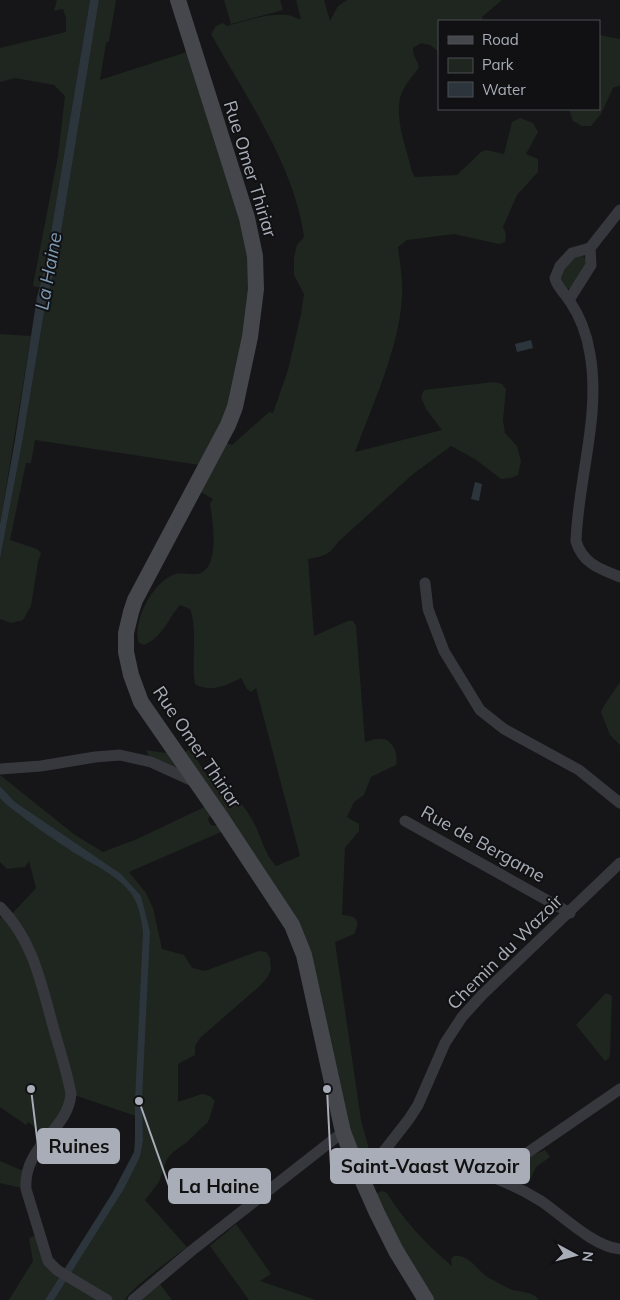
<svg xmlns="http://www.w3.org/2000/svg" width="620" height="1300" font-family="Mulish,sans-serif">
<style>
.green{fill:#1e261f;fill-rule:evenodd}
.water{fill:#2c353c}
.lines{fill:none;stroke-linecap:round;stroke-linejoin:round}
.street{stroke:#37383d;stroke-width:11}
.secondary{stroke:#45474d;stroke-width:16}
.labels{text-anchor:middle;stroke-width:4;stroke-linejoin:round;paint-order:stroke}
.street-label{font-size:18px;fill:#a8adb8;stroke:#111113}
.water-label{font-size:19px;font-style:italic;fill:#7f9bb3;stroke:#111113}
.leader{fill:none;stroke:#a8adb8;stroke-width:2}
.callout-dot{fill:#a8adb8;stroke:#111113;stroke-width:2}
.callout{fill:#a8adb8;stroke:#a8adb8;stroke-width:2}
.callout-label{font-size:19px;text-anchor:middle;font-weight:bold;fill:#111}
</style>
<rect width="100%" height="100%" fill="#161618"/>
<g class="green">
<path d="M57,0H90L45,268L40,287H35L33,285L58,156L65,96L54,85L15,78L0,82V48L66,32V18L63,9L54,11Z"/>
<path d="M99,0H116L109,41L106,43L100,80L193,50L257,272L220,441L232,445L269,412L273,413L288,370L301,314L304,294L294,275V258L297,245L304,237C295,167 245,95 211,34L216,26L223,23L227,26C246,21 267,13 287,15C292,15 296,19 301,19L296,0H324L330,21L338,6L347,0H502L482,17L483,21H439V52L430,45L421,43L413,48C413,58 418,60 419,68C412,76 403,87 400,98C395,122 407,149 412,172L415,177L457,175L481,152L486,150L504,154L512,122L520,118L533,123L538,132L526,154L538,159V172L517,195L503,227L506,234L505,242L499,244L454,234L407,240L398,247C400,263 403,281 402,297C399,349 373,403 355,452L442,430L426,409L421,397L424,390L494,382L502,384L506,389L503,420L505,433L517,446L521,461L518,475L511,478L501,479L475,459L451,446L412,475L338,542C329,556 323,556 308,559L314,636L348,621H353L356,626L365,742C369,741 374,739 378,739C392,736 399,754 396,765L371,777L364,795L354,802L347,817L359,824V831L345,848L342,915C357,916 361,920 354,934L335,942L361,1120L372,1160L357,1168L304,955L228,829L129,872L146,893L153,908L162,949L184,955L192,968L205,971L259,951L266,952L270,958L271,970L268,976L261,985L201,1037L195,1046V1055L178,1064V1102L202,1094L210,1096L215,1101L208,1122L187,1142L172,1153L167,1159L159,1182L145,1200L187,1247C174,1257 131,1288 125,1300H54L124,1189L140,1157L143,1141L135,1101L136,1116L71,1094L48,1136L28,1122L26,1125L0,1107V918L6,913L10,916L36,888L29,861L25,867L7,869L0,862V798L21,816L80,856L86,852L15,802L0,786V775L75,835L103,852L137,839L211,804L197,783L151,762L146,750L165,753L173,748L178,755L189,750L196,758L206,774L211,773C217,781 223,785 231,792C239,799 247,811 253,821C261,835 264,854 276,866L300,856L256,688L251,692L247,689L241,678C225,686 211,693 195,684C191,660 198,630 190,609L180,605C167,620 164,636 144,645L139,643C131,623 154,579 176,574C186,572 197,578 205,570C218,559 213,520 210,504L213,499L194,488L206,466L35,440L31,463H26L10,540L37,549L41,553L38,562L31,606L23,620L11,623L0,619V559L23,438L46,301L55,269ZM210,814L224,822L216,826L211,825L208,820Z"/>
<path d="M224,0H280L283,10L231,24Z"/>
<path d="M599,35L620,39V85L613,88L601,114L591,126H582L573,121L569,109H599Z"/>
<path d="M582,255L587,261L571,288L566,289L559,276L572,258Z"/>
<path d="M0,334L31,336L0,524Z"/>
<path d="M620,682V745L610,735L601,712L605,704Z"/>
<path d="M606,993L612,996L610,1054L609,1058L605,1061L576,1025Z"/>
<path d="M545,1150L550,1157L536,1167L528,1184L521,1181L516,1176C514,1160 534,1155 545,1150Z"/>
<path d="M0,1161L26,1172V1189L0,1183Z"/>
<path d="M382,1191L387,1193C404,1221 427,1245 452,1266L451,1259L454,1256C470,1254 477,1271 489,1278C496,1281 503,1286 510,1289C520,1293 531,1290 539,1300H426L375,1194Z"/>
<path d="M236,1224L271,1274L260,1281L316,1300H249L210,1246Z"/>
<path d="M39,1234L45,1253L62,1273L45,1300H9L33,1261L29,1238Z"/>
<path d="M160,1284L172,1300H140Z"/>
</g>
<g class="water">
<path d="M90,0H99L55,269L46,301L23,438L0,559V524L15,440L37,297L45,268Z"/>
<path d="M531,340L533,348L517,352L515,344Z"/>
<path d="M475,482L482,484L479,501L471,499Z"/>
<path d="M0,786L15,802L121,874L141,896L150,932L142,1099L143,1141L140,1157L124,1189L54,1300H45L113,1192L134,1152L135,1141V1101L143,932C141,918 139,903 130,892C115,873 89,863 70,850C48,836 27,821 7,805L0,798Z"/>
</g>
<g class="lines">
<g class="street">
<path d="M620,210L590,248L572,253L560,266L555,278C557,287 564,292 569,300C580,316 587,335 590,354C601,416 578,479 576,541C582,563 600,569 620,577"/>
<path d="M569,300L591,265L590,248"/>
<path d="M425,583L428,609L444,651L480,710L504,729L579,770L620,803"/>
<path d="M0,769L41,766L95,757L120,755L151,762L195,782"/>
<path d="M405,821L570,913"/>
<path d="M0,907C33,940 41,983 53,1026C59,1048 67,1071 71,1094C68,1131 23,1145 26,1189L48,1261L57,1270L107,1300"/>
<path d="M381,1155L484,1174C504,1181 523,1190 541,1201C563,1216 594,1247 620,1249"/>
<path d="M357,1168L381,1155L409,1119L418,1105L445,1043L462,1017L482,995L620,863"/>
<path d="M484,1174L503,1168L511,1164L620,1089"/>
<path d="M133,1300L190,1252L343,1132"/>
</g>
<path class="secondary" d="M178,0L247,218L255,256L256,289L250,337L235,407L228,425L135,600L131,612L126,633V652L131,675L141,702L220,816L292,925L304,955L343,1132L357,1168L377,1213L396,1251L426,1300"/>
</g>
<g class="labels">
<g class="street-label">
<text transform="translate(250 169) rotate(73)" y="6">Rue Omer Thiriar</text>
<text transform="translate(197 747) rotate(56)" y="6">Rue Omer Thiriar</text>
<text transform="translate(483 844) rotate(29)" y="6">Rue de Bergame</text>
<text transform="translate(505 952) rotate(-45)" y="6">Chemin du Wazoir</text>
</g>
<g class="water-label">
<text transform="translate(48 271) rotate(-80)" y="7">La Haine</text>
</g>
</g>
<path class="leader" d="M31 1089L38 1146M327 1089L331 1166M139 1101L169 1186"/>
<g class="callout-dot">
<circle cx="31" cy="1089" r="5"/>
<circle cx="327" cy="1089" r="5"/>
<circle cx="139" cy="1101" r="5"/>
</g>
<g class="callout">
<rect x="38" y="1129" width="81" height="34" rx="5"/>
<rect x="331" y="1149" width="198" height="34" rx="5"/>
<rect x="169" y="1169" width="101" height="34" rx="5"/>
</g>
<g class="callout-label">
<text x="79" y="1153">Ruines</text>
<text x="430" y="1173">Saint-Vaast Wazoir</text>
<text x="219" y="1193">La Haine</text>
</g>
<rect x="438" y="20" width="162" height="90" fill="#111113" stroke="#4d4f55"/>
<rect x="448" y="36" width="25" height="8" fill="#45474d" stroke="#4d4f55"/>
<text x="482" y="45" font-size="15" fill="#a8adb8">Road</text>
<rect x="448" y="58" width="25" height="15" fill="#1e261f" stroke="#4d4f55"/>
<text x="482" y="70" font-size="15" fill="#a8adb8">Park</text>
<rect x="448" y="82" width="25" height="15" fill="#2c353c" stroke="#4d4f55"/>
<text x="482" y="95" font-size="15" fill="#a8adb8">Water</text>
<g transform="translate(575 1255) rotate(97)" stroke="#111113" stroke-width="4" paint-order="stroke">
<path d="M0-4L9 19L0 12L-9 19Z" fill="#a8adb8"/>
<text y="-8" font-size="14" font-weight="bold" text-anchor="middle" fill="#a8adb8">N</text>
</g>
</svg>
